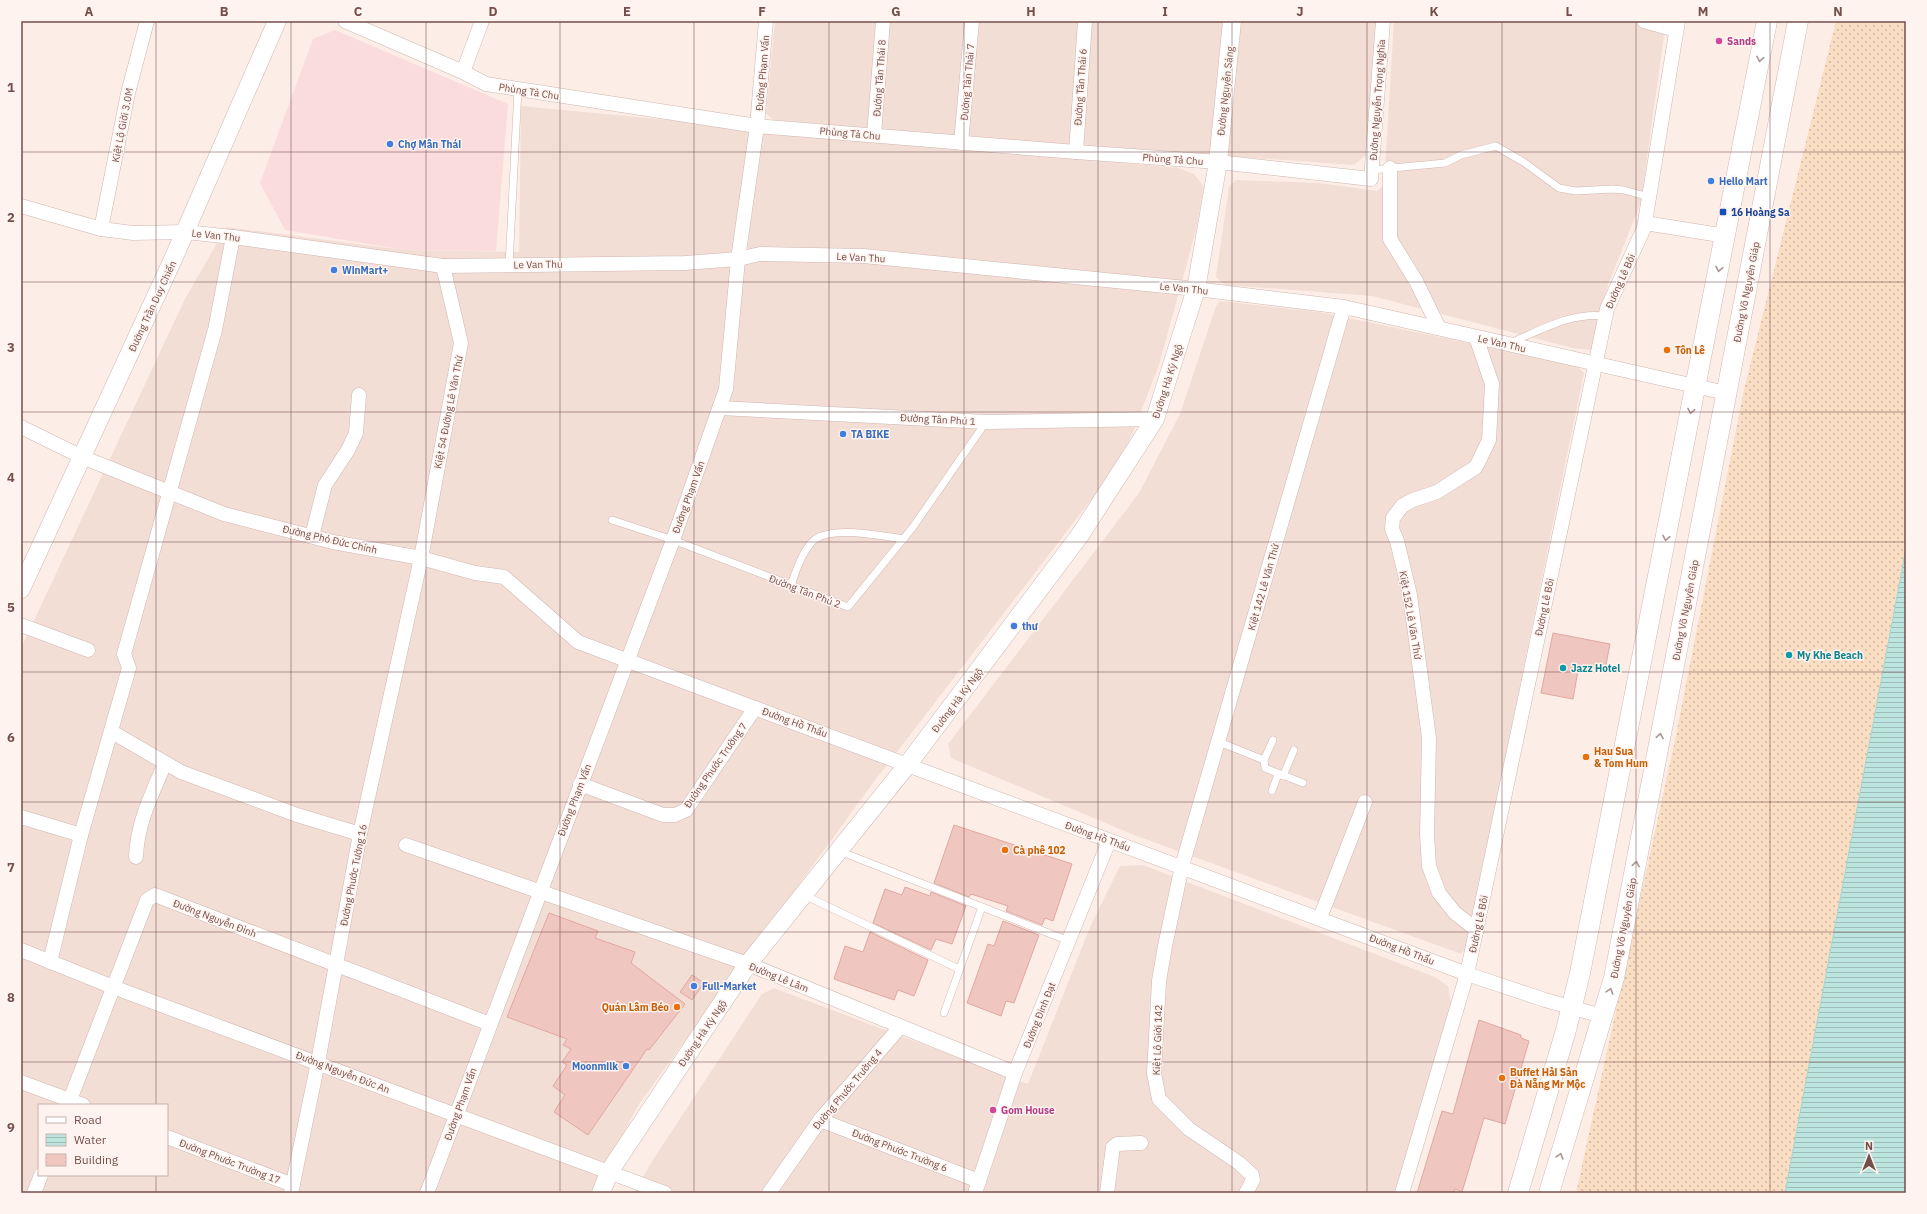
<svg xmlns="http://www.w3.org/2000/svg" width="1927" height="1214" font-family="'IBM Plex Sans',sans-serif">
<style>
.residential{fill:#f3ded6;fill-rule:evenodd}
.commercial{fill:#fbdcdc}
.sand{fill:url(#sand-dots)}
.water{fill:url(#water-rules);stroke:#a3d6d0}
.building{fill:#f0c6c0;stroke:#e2a7a1}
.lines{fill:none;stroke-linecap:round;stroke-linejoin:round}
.service-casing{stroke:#cfb6b0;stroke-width:8}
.minor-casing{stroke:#cfb6b0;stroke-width:15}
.tertiary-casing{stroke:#cfb6b0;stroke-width:19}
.secondary-casing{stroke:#d5b6b0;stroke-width:21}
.service{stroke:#fff;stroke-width:7}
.minor{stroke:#fff;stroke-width:14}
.tertiary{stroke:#fff;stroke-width:18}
.secondary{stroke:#fff;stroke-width:20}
.oneway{stroke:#ac9594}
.grid{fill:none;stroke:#754f4c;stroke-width:1;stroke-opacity:0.55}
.hotel-dot{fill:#d1479c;stroke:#fef3ee;stroke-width:1.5}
.shop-dot{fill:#3f7fe0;stroke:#fef3ee;stroke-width:1.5}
.transit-dot{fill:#1a4fb4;stroke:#fef3ee;stroke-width:1.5}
.food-dot{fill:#e8710a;stroke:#fef3ee;stroke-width:1.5}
.culture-dot{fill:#0f9aa8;stroke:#fef3ee;stroke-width:1.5}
.labels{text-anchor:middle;stroke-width:3;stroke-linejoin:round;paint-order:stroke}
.hotel-label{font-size:10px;font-weight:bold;fill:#b23c85;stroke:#fef3ee;text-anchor:start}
.street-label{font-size:10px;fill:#754f4c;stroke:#fef3ee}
.shop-label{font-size:10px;font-weight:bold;fill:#366cbe;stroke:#fef3ee;text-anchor:start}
.transit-label{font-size:10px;font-weight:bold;fill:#164399;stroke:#fef3ee;text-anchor:start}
.food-label{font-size:10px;font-weight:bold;fill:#c56008;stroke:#fef3ee;text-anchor:start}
.culture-label{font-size:10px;font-weight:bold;fill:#0d838f;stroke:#fef3ee;text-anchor:start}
.neatline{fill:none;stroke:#754f4c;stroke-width:1.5}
.grid-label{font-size:13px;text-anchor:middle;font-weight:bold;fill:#754f4c}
</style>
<defs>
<pattern id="sand-dots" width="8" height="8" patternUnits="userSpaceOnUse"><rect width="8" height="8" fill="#fadec3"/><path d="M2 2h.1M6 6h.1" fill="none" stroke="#cfb6a1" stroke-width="1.8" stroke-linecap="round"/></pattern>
<pattern id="water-rules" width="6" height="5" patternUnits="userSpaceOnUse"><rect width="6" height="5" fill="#bce5df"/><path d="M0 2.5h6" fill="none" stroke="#9dbcb7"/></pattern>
</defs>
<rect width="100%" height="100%" fill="#fceee7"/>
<g class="residential">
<path d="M775,21H1376L1366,155L1354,165L1040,143L773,120L766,113Z"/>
<path d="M1394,21H1666L1641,202L1608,285L1595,342L1591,350L1572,348L1372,296L1225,285L1216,277L1229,187L1236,180L1319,183L1377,191L1384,185Z"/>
<path d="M521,106L1178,168L1194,174L1204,187L1196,230L1159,365L1132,435L1108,478L873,783L639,1104L592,1193H21V648L185,299L226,227L404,250L519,252ZM39,1105H167V1175H39Z"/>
<path d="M1220,301L1319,312L1576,365L1584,373L1466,948L1461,954L1134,835L951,758L948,744L1139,493L1180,414L1216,306Z"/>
<path d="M1143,865L1435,977L1448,986L1451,1002L1395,1193H634L654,1158L762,994L774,988L1028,1084L1090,927L1115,876L1120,866Z"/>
</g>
<path class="commercial" d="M335,30L508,104L496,251L404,250L285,230L260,183L313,39Z"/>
<path class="sand" d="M1836,21H1906V548L1785,1193H1576L1675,740L1744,390Z"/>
<path class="water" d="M1906,548V1193H1785Z"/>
<g class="building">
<path d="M1553,633L1610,644L1605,670L1579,665L1573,699L1541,693Z"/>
<path d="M954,825L1072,864L1053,921L1045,918L1042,925L1006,911L1008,906L971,894L969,897L934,883Z"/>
<path d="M905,887L930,896L931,892L966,906L952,944L936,939L931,950L873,923L885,889L902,895Z"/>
<path d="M549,913L598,931L595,938L635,952L631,963L685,1004L649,1050L647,1049L588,1135L554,1112L565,1095L553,1086L567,1065L562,1062L571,1049L563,1045L567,1039L507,1017Z"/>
<path d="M1003,921L1039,935L1014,1003L1006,1001L1001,1016L967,1003L988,944L994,946Z"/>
<path d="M870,932L928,960L914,996L898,990L894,1000L834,979L845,946L863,952Z"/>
<path d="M692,975L704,983L692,1000L680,992Z"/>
<path d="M1479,1020L1521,1035V1038L1529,1041L1505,1124L1484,1118L1462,1192L1455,1189L1454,1193H1417L1442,1111L1453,1114Z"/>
</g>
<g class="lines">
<g class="service-casing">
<g id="service">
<path d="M1372,170L1445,163L1461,155L1496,146L1525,163L1559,188L1576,191L1612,189L1624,190L1649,197"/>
<path d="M509,265L518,89"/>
<path d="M1510,343C1541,330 1571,312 1605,316"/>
<path d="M612,520L673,540L848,607L913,527L986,422"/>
<path d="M791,585C796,571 801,555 811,543C827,524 881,536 904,539"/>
<path d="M1219,742L1264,760L1273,740"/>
<path d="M1264,760L1265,768L1303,783"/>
<path d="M1283,776L1294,750"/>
<path d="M1272,791L1278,774"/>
<path d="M839,851L1069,941"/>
<path d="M804,895L959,969"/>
<path d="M944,1013L982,907"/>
</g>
</g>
<g class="minor-casing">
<g id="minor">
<path d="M345,21L463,72L486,84L518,89L757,126L1076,152L1218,162L1371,179L1383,21"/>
<path d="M1644,21L1676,30"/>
<path d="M463,72L482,21"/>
<path d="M874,135L883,21"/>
<path d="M961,143L972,21"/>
<path d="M1076,152L1085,21"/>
<path d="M1390,168V239L1416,281L1439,328"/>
<path d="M21,206L101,229L133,233L185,232L233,237L443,266L685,263L738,259L760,254L864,256L1196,289L1344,307L1726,393"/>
<path d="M1645,223L1726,236"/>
<path d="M101,229L128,93L147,21"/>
<path d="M1476,337L1492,384L1489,440L1476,467L1437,492L1413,500L1402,506L1393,518L1392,529L1397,541L1410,595L1429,738L1427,835L1429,866L1439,893L1455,913L1477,930"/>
<path d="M720,408L986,422L1155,419"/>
<path d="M21,427L82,457L224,514L333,542L421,558L475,573L504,577L578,642L1467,974L1545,1000L1602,1016"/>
<path d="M312,536L325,485L348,450L356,433L359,395"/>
<path d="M21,625L88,650"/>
<path d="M112,732L181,772L297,815L360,834"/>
<path d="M580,784L663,815H675L686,810L755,708"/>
<path d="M21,817L81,835"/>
<path d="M406,845L748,964L1015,1073"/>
<path d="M136,857C137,823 152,794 165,763"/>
<path d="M1320,918L1365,802"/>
<path d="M21,950L113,987L665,1193"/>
<path d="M50,962L81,835L129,668L124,654L215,330L233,237"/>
<path d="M21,1082L83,1105"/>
<path d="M68,1105L147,900L155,895L490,1024"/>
<path d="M820,1120L979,1181"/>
<path d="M167,1137L293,1185"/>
<path d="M34,1193L41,1175"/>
<path d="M291,1193L318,1062L360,834L421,558L461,343L443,266"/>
<path d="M427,1193L673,540L726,389L738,259L757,126L766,21"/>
<path d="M769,1193L820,1120L900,1027"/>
<path d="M975,1193L1015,1073L1109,841"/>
<path d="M1107,1193L1113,1147L1117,1144L1141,1143"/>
<path d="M1246,1193L1253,1180L1252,1175L1239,1163L1189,1129L1159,1099L1154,1073L1159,981L1165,946L1182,866L1344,307"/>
<path d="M1402,1193L1467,974L1607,309L1644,228L1678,21"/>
</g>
</g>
<g class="tertiary-casing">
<g id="tertiary">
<path d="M21,589L174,257L277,21"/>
<path d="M601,1193L609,1172L748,964L908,764L1080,535L1155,419L1196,289L1218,162L1232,21"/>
</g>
</g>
<g class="secondary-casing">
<g id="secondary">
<path d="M1518,1193L1566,1030L1580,973L1767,21"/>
<path d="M1549,1193L1614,978L1798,21"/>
</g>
</g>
<use href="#service" class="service"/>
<use href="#minor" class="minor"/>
<use href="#tertiary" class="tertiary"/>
<use href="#secondary" class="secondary"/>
</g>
<defs><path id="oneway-chevron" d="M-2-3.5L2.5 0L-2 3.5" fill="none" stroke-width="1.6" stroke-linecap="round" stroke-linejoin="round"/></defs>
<g class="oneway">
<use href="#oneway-chevron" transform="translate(1760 59) rotate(101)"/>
<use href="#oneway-chevron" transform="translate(1719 269) rotate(101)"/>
<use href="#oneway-chevron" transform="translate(1691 411) rotate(101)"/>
<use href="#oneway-chevron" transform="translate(1666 538) rotate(101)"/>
<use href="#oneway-chevron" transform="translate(1660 736) rotate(-79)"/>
<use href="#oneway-chevron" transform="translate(1636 864) rotate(-79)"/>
<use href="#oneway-chevron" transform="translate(1610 991) rotate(-73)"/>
<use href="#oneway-chevron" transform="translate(1560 1156) rotate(-74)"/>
</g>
<path class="grid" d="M156,21V1105M291,21V1193M426,21V1193M560,21V1193M694,21V1193M829,21V1193M964,21V1193M1098,21V1193M1232,21V1193M1367,21V1193M1502,21V1193M1636,21V1193M1770,21V1193M21,152H1906M21,282H1906M21,412H1906M21,542H1906M21,672H1906M21,802H1906M21,932H1906M21,1062H1906M156,1175V1193"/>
<g class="hotel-dot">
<circle cx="1719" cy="41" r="4"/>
<circle cx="993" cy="1110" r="4"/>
</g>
<g class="shop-dot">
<circle cx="390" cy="144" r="4"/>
<circle cx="1711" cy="181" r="4"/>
<circle cx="334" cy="270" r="4"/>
<circle cx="843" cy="434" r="4"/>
<circle cx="1014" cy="626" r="4"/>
<circle cx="694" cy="986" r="4"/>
<circle cx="626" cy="1066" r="4"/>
</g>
<rect class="transit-dot" x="1719" y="208" width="8" height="8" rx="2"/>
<g class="food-dot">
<circle cx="1667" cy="350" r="4"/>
<circle cx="1586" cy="757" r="4"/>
<circle cx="1005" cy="850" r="4"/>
<circle cx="677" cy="1007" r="4"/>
<circle cx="1502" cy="1078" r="4"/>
</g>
<g class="culture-dot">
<circle cx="1789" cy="655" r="4"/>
<circle cx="1563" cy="668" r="4"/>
</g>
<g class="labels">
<g class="hotel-label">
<text x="1727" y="45">Sands</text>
<text x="1001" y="1114">Gom House</text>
</g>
<g class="street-label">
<text transform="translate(762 73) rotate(-85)" y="4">Đường Phạm Vấn</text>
<text transform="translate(879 78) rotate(-86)" y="4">Đường Tân Thái 8</text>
<text transform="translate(967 82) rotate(-85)" y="4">Đường Tân Thái 7</text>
<text transform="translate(1080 87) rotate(-86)" y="4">Đường Tân Thái 6</text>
<text transform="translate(529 91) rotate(9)" y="4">Phùng Tả Chu</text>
<text transform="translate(1225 91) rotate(-84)" y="4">Đường Nguyễn Sáng</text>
<text transform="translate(1377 100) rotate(-86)" y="4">Đường Nguyễn Trọng Nghĩa</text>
<text transform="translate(122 125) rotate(-79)" y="4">Kiệt Lộ Giời 3.0M</text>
<text transform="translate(850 133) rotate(5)" y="4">Phùng Tả Chu</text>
<text transform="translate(1173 159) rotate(4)" y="4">Phùng Tả Chu</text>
<text transform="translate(216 235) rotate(6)" y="4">Le Van Thu</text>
<text transform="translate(861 257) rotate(3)" y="4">Le Van Thu</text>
<text transform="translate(538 264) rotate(-1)" y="4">Le Van Thu</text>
<text transform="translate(1620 281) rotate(-66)" y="4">Đường Lê Bôi</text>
<text transform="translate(1184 288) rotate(6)" y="4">Le Van Thu</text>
<text transform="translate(1746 292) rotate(-79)" y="4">Đường Võ Nguyên Giáp</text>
<text transform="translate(152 306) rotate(-65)" y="4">Đường Trần Duy Chiến</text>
<text transform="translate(1502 343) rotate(13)" y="4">Le Van Thu</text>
<text transform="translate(1167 381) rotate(-72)" y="4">Đường Hà Kỳ Ngộ</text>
<text transform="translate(448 412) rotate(-79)" y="4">Kiệt 54 Đường Lê Văn Thứ</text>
<text transform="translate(938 419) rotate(3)" y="4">Đường Tân Phú 1</text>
<text transform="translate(688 497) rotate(-70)" y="4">Đường Phạm Vấn</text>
<text transform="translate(330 539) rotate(13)" y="4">Đường Phó Đức Chính</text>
<text transform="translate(1263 587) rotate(-74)" y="4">Kiệt 142 Lê Văn Thứ</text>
<text transform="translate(805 591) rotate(21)" y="4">Đường Tân Phú 2</text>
<text transform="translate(1544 607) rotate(-78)" y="4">Đường Lê Bôi</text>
<text transform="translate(1685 610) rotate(-79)" y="4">Đường Võ Nguyên Giáp</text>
<text transform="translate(1411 615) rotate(80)" y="4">Kiệt 152 Lê Văn Thứ</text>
<text transform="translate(957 700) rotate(-53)" y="4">Đường Hà Kỳ Ngộ</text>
<text transform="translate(795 722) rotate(20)" y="4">Đường Hồ Thấu</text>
<text transform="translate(715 765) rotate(-55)" y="4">Đường Phước Trường 7</text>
<text transform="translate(574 800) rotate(-69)" y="4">Đường Phạm Vấn</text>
<text transform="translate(1098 836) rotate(20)" y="4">Đường Hồ Thấu</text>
<text transform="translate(353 875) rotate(-79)" y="4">Đường Phước Tường 16</text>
<text transform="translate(215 918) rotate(21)" y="4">Đường Nguyễn Đình</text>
<text transform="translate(1478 924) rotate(-78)" y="4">Đường Lê Bôi</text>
<text transform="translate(1623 928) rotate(-79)" y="4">Đường Võ Nguyên Giáp</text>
<text transform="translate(1402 949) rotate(21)" y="4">Đường Hồ Thấu</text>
<text transform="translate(779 977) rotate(22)" y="4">Đường Lê Lâm</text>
<text transform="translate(1039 1015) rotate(-68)" y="4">Đường Đinh Đạt</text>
<text transform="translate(702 1033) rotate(-56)" y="4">Đường Hà Kỳ Ngộ</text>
<text transform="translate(1157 1040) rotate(-88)" y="4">Kiệt Lộ Giời 142</text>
<text transform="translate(343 1072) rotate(21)" y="4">Đường Nguyễn Đức An</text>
<text transform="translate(847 1089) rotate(-50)" y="4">Đường Phước Trường 4</text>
<text transform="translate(460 1104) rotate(-70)" y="4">Đường Phạm Vấn</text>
<text transform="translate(900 1150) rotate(21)" y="4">Đường Phước Trường 6</text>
<text transform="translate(230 1161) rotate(21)" y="4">Đường Phước Trường 17</text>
</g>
<g class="shop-label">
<text x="398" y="148">Chợ Mân Thái</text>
<text x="1719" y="185">Hello Mart</text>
<text x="342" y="274">WinMart+</text>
<text x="851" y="438">TA BIKE</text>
<text x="1022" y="630">thư</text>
<text x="702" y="990">Full-Market</text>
<text x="618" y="1070" text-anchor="end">Moonmilk</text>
</g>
<g class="transit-label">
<text x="1731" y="216">16 Hoàng Sa</text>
</g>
<g class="food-label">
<text x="1675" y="354">Tôn Lê</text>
<text x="1594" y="755">Hau Sua<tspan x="1594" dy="12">&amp; Tom Hum</tspan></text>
<text x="1013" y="854">Cà phê 102</text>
<text x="669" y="1011" text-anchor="end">Quán Lâm Béo</text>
<text x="1510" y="1076">Buffet Hải Sản<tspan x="1510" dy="12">Đà Nẵng Mr Mộc</tspan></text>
</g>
<g class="culture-label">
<text x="1797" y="659">My Khe Beach</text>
<text x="1571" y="672">Jazz Hotel</text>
</g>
</g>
<rect width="1927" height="1214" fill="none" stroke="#fef3ee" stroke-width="44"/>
<rect x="38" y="1104" width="130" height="72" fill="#fef3ee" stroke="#c7b1ad"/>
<rect x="46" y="1117" width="20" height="6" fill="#ffffff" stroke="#c7b1ad"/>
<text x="74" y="1124" font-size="12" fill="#754f4c">Road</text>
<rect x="46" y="1134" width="20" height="12" fill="url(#water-rules)" stroke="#c7b1ad"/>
<text x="74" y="1144" font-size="12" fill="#754f4c">Water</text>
<rect x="46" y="1154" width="20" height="12" fill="#f0c6c0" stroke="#c7b1ad"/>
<text x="74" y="1164" font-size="12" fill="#754f4c">Building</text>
<g transform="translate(1869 1156)" stroke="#fef3ee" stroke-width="3" paint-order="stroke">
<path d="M0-3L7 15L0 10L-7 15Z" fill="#754f4c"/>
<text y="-6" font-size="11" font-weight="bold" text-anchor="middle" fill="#754f4c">N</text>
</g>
<rect x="22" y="22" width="1883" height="1170" class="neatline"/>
<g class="grid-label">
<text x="89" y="16">A</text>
<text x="224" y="16">B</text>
<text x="358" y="16">C</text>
<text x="493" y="16">D</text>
<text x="627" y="16">E</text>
<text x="762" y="16">F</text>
<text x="896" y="16">G</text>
<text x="1031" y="16">H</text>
<text x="1165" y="16">I</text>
<text x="1300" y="16">J</text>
<text x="1434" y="16">K</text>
<text x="1569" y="16">L</text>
<text x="1703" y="16">M</text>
<text x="1838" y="16">N</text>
<text x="11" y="92">1</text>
<text x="11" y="222">2</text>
<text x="11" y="352">3</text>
<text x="11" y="482">4</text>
<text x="11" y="612">5</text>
<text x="11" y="742">6</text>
<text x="11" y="872">7</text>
<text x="11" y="1002">8</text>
<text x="11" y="1132">9</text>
</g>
</svg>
